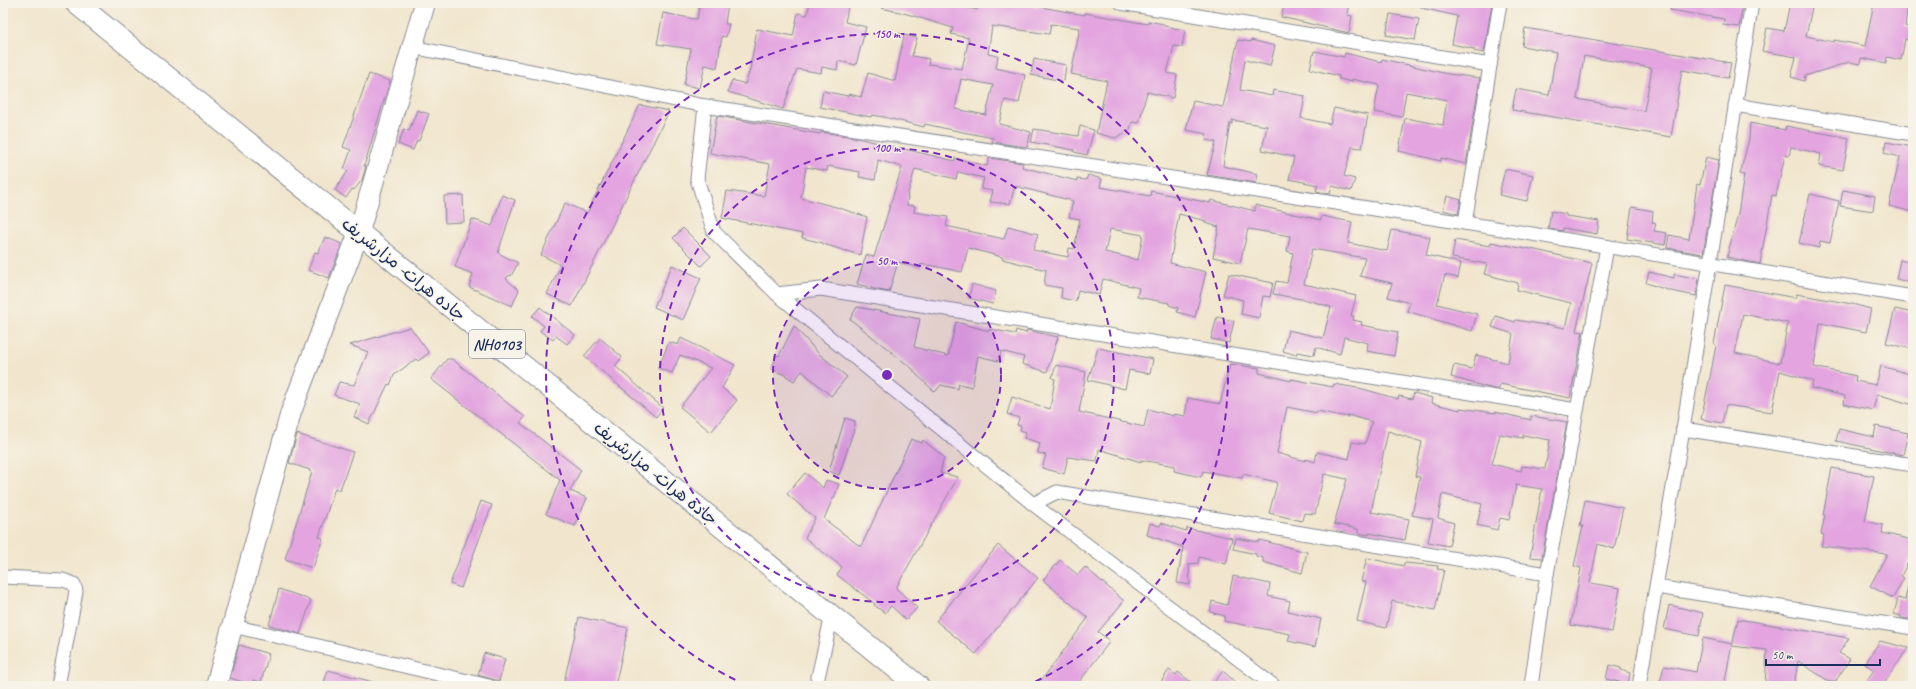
<svg xmlns="http://www.w3.org/2000/svg" width="1916" height="689" font-family="Caveat,'Playpen Sans Arabic',sans-serif">
<style>
.building{fill:#e3a4e0;fill-rule:evenodd}
.lines{fill:none;stroke-linecap:round;stroke-linejoin:round}
.minor-casing{stroke:#868a96;stroke-width:15}
.primary-casing{stroke:#868a96;stroke-width:22}
.trunk-casing{stroke:#868a96;stroke-width:23}
.minor{stroke:#fff;stroke-width:13}
.primary{stroke:#fff;stroke-width:20}
.trunk{stroke:#fff;stroke-width:21}
.ring{fill:none;stroke:#7b2cbf;stroke-width:2;stroke-dasharray:7 5}
.labels{text-anchor:middle;stroke-width:3;stroke-linejoin:round;paint-order:stroke}
.shield{fill:#f7f3e8;stroke:#5d6a87;stroke-width:1}
.shield-label{font-size:16px;font-weight:bold;fill:#1b2f5e}
.street-label{font-size:17px;fill:#1b2f5e;stroke:#f7f3e8}
.centre{fill:#7b2cbf;stroke:#f7f3e8;stroke-width:2}
.ring-label{font-size:12px;text-anchor:middle;font-weight:bold;fill:#7b2cbf;stroke:#f7f3e8;stroke-width:3;stroke-linejoin:round;paint-order:stroke}
</style>
<rect width="100%" height="100%" fill="#f7f3e8"/>
<filter id="ink" filterUnits="userSpaceOnUse"><feTurbulence type="fractalNoise" baseFrequency=".025" numOctaves="2"/><feDisplacementMap in="SourceGraphic" scale="8" xChannelSelector="R" yChannelSelector="G"/><feConvolveMatrix kernelMatrix="1 2 1 2 8 2 1 2 1" color-interpolation-filters="sRGB"/></filter>
<filter id="wash" filterUnits="userSpaceOnUse"><feTurbulence type="fractalNoise" baseFrequency=".012" numOctaves="4" result="noise"/><feDisplacementMap in="SourceGraphic" scale="16" xChannelSelector="R" yChannelSelector="G"/><feGaussianBlur stdDeviation="0.9" result="paint"/><feColorMatrix in="noise" values="0 0 0 0 0 0 0 0 0 0 0 0 0 0 0 0 0 1.4 0 .05"/><feComposite in="paint" operator="in"/></filter>
<g filter="url(#wash)">
<rect width="100%" height="100%" fill="#f1e6cd"/>
<g id="blocks">
<g class="building">
<path d="M700,3H728L725,24H729L726,37L722,36L717,68L705,65L700,88L684,85L691,49L657,44L663,13L695,19H697Z"/>
<path d="M810,3H849L845,22L866,27L856,65L838,61L837,70L822,67L821,73L797,69L783,109L728,92L732,80L745,84L750,70L757,29L793,36L798,13L807,15Z"/>
<path d="M882,3H947L977,10L978,3H1019L1085,15V13L1148,24V21L1164,24V26L1185,30L1182,47L1174,46L1167,73L1177,75L1173,98L1147,92L1139,123L1132,122L1130,130L1115,138L1096,133L1107,81L1071,74L1080,28L1051,24L1049,34L992,26L988,54L998,56L996,68L1025,75L1019,103L1005,100L999,124L1031,132L1027,147L992,142L993,138L943,128L925,124L924,127L884,117L872,115L871,117L820,107L823,91L848,96L849,94L861,97L868,73L895,81L904,35L917,38L912,56L929,59L928,64L962,69L969,38L951,34L953,28L904,13L881,8ZM961,79L993,85L986,115L955,109Z"/>
<path d="M1285,3H1349L1347,15L1352,16L1349,33L1281,17Z"/>
<path d="M1422,3H1492L1484,53L1474,51V49L1452,44L1457,16L1421,8Z"/>
<path d="M1671,3H1743L1739,27L1723,25L1724,19L1670,10Z"/>
<path d="M1790,3H1813L1806,36L1834,42V40L1865,46L1874,3H1908L1905,26L1913,28V41L1905,39L1901,60L1887,57L1886,63L1861,58L1860,64L1849,62L1805,76L1804,81L1791,77L1796,57L1762,51L1767,28L1784,31Z"/>
<path d="M1390,14L1419,19L1415,40L1386,35Z"/>
<path d="M1525,28L1731,63L1728,78L1682,70L1671,137L1512,110L1516,89L1549,95L1556,52L1522,46ZM1584,56L1652,68L1644,111L1577,99Z"/>
<path d="M1238,40L1251,42V40L1275,46L1270,66L1245,60L1240,90L1272,96L1273,90L1305,96L1301,118L1330,124L1334,108L1368,115L1362,148L1352,147L1344,176L1355,179L1351,191L1332,186L1330,194L1325,193L1316,191L1318,185L1289,179L1294,157L1262,150L1267,126L1232,120V124L1230,123L1223,166L1258,174L1256,183L1207,175L1216,142L1206,140L1207,134L1186,130L1193,101L1223,107Z"/>
<path d="M1314,51L1344,57L1345,53L1381,62L1382,59L1448,74L1480,78L1466,164L1445,159L1441,158V161L1399,151L1405,118L1443,125L1447,100L1406,92L1402,117L1374,112L1379,85L1352,79V82L1339,79V76L1310,69Z"/>
<path d="M1034,59L1066,65L1064,81L1031,75Z"/>
<path d="M369,74L390,81L364,166H366L362,180L354,190L352,189L346,198L335,190L348,171L344,169L351,150L343,147Z"/>
<path d="M640,105L669,111L572,306L547,294L561,265L541,255L565,203L587,213Z"/>
<path d="M417,110L429,114L419,141L417,140L413,150L398,144L404,129L409,131Z"/>
<path d="M717,116L820,134L821,132L853,137L955,161V158L987,166L989,158L1023,163L1022,167L1077,181V179L1086,180L1088,175L1102,179L1100,187L1150,196L1151,191L1210,203L1211,200L1255,211V205L1321,220L1322,216L1352,222L1348,243L1387,251L1392,230L1430,237L1426,255L1461,263L1458,278L1445,275L1437,304L1477,314L1472,331L1407,311L1410,303L1388,297L1392,283L1360,276L1365,258L1312,249L1304,284L1356,296L1351,316H1354L1353,320L1362,322L1361,325L1398,332L1394,356L1367,351L1368,343L1344,337L1340,354L1316,347L1314,355L1297,352L1296,355L1283,351L1288,330L1323,338L1331,307L1307,300L1273,294L1276,281L1287,283L1293,253L1287,251L1290,236L1248,229L1240,263L1213,257L1219,227L1205,223L1206,221L1179,214L1170,263L1206,272L1195,317L1177,312L1178,308L1169,305V303L1137,297L1139,288L1103,279L1099,295L1078,290L1076,301L1061,298L1062,288L1044,285L1046,270L1002,259V257L968,248L962,272L929,265V266L921,264V268L898,262L889,292L874,289L857,284L866,255L874,257L902,167L878,160L875,180L859,177L860,172L828,166L827,171L806,167L801,198L836,207L867,217L860,255L823,244V243L802,238L803,234L722,218L727,191L764,196L770,164L710,153ZM915,169L956,179L958,172L984,178L981,189L993,191L990,202L1010,204L1015,186L1073,201L1069,217L1080,219L1074,249L1069,248L1068,257L1033,250L1038,234L1008,226L1004,239L946,226L948,217L914,212L915,206L907,205L908,197H907ZM1110,229L1143,235L1138,260L1105,252Z"/>
<path d="M1750,123L1785,130L1786,126L1849,138L1843,170L1819,166L1821,154L1791,147L1789,156L1785,155L1776,196L1772,195L1760,264L1727,257L1738,214L1744,175L1740,174L1749,139Z"/>
<path d="M1080,126L1094,130L1087,155L1074,152V150L1031,142L1034,129L1078,136Z"/>
<path d="M1886,142L1913,147V212L1889,206L1900,157L1884,153Z"/>
<path d="M1706,157L1719,160L1703,254L1667,248L1669,235L1689,239L1697,184L1700,185Z"/>
<path d="M1505,169L1533,175L1527,201L1499,195Z"/>
<path d="M1843,190L1875,196L1873,211L1840,206Z"/>
<path d="M1810,194L1839,201L1830,243L1820,241L1819,248L1799,243Z"/>
<path d="M463,195L464,222L445,223L444,196Z"/>
<path d="M502,195L515,200L498,253L518,263L511,276L509,275L506,279L519,290L512,306L469,287L473,274L455,267L472,219L492,226Z"/>
<path d="M1447,196L1461,200L1458,214L1443,210Z"/>
<path d="M1632,207L1653,211L1652,222L1656,223L1654,231L1667,233L1665,245L1627,239Z"/>
<path d="M1551,211L1566,214V216L1599,221L1597,234L1563,228V231L1548,229Z"/>
<path d="M683,228L711,256L701,266L673,238Z"/>
<path d="M325,237L342,244L329,278L308,270L315,252L318,253Z"/>
<path d="M1455,240L1490,246L1491,242L1526,249L1527,248L1592,263L1576,331L1583,332L1570,398L1500,384L1499,389H1494L1451,377L1454,365L1472,369L1476,355L1508,363L1513,334L1492,327L1496,316L1515,322L1516,320L1545,325V324L1565,328L1571,303L1517,290L1518,283L1484,274L1487,264L1452,258Z"/>
<path d="M1900,260L1913,263L1908,282L1896,279Z"/>
<path d="M672,265L701,278L683,320L654,307Z"/>
<path d="M1649,272L1674,278V274L1699,279L1696,296L1671,291L1646,283Z"/>
<path d="M1229,274L1273,283L1270,297L1263,296L1259,318L1241,314L1243,300L1223,295Z"/>
<path d="M972,284L996,291L993,304L969,298Z"/>
<path d="M1725,285L1796,298V294L1852,304L1871,309L1866,332L1820,323L1814,367L1856,376L1855,381L1876,385L1881,366L1913,375V405L1877,394L1873,410L1844,404L1845,396L1811,388L1813,381L1780,371L1772,412L1726,405L1722,423L1701,419L1711,372L1716,345L1714,344ZM1743,314L1788,323L1780,363L1735,353Z"/>
<path d="M540,307L575,335L567,344L556,336L553,340L540,331L544,326L532,316Z"/>
<path d="M857,307L920,319L914,347L948,356L956,322L989,331L990,329L1015,334L1016,330L1026,333L1027,330L1058,337L1047,372L1022,364L1024,357L1001,351L999,361L978,356L972,387L959,384L958,389L941,385L935,392L914,372V370L850,319Z"/>
<path d="M1895,309L1913,313V349L1886,343Z"/>
<path d="M1217,317L1234,321L1229,343L1211,339Z"/>
<path d="M794,326L819,354L847,377L831,396L802,371L794,381L785,375L771,369L777,355L779,356Z"/>
<path d="M410,327L429,353L418,361L416,359L394,375L390,385L388,384L369,424L354,417L360,404L334,395L339,382L354,385L368,352L350,345Z"/>
<path d="M600,338L622,357L615,366L663,408L656,417L584,356Z"/>
<path d="M681,338L735,365L722,388L737,400L711,432L680,407L711,368L680,355L672,373L658,368L669,342L678,345Z"/>
<path d="M1098,348L1153,359L1150,374L1129,370L1125,389L1088,380Z"/>
<path d="M447,359H452L525,417L520,423L581,470L570,491L587,498L575,526L546,514L560,480L431,379Z"/>
<path d="M1230,364L1259,368V373L1291,381V379L1333,387L1334,384L1363,389L1398,399L1399,396L1412,399L1414,393L1432,398L1431,403L1460,410V408L1495,413V412L1531,420V416L1567,422L1542,558L1530,557L1542,489L1516,485L1509,520L1500,518L1497,530L1477,525L1482,504L1442,494L1438,518L1454,523L1449,546L1428,542L1433,519L1412,515L1420,477L1415,476L1422,442L1388,431L1371,512L1409,519L1405,540L1369,533V535L1358,533V529L1334,524L1347,479L1324,474L1315,514L1304,513L1302,521L1269,513L1277,484L1276,482L1243,474L1242,478L1203,471L1201,477L1174,471L1175,466L1141,460V462L1099,449L1097,461L1068,457L1064,474L1042,468L1046,455L1038,453L1040,443L1024,438L1026,432L1020,430L1021,426L1017,425L1019,418L1007,414L1012,397L1050,409L1055,379L1052,378L1056,365L1086,372L1079,412L1144,427L1148,409L1173,416L1174,414L1185,416L1188,398L1220,404ZM1287,407L1317,413V411L1348,417V415L1372,422L1365,444L1352,442L1349,459L1317,452L1315,462L1306,459L1305,461L1277,453ZM1500,434L1523,438V435L1550,440L1545,469L1522,466L1521,471L1492,464Z"/>
<path d="M845,418L855,421V426L839,475L829,471Z"/>
<path d="M1876,426L1908,433L1903,455L1836,441L1839,429L1874,437Z"/>
<path d="M297,434L353,452L340,490L335,488L319,537L323,538L313,568L285,559L312,472L309,471L310,470L289,463Z"/>
<path d="M911,439L922,443L923,440L944,457L940,473L958,477L896,588L917,608L906,620L891,606L885,613L874,605L875,604L837,575L842,567L805,538L815,518L787,494L805,473L823,488L826,480L839,484L834,498H833L824,519L861,547Z"/>
<path d="M1832,468L1874,476L1865,521L1883,525L1882,533L1913,540V553L1901,576L1904,578L1893,598L1870,586L1887,554L1821,546L1824,535L1821,534L1825,515H1823Z"/>
<path d="M1585,500L1623,508L1614,549L1598,544L1590,583L1620,588L1612,632L1571,625L1581,568L1574,566L1583,526H1580Z"/>
<path d="M481,501L492,505L461,588L450,584Z"/>
<path d="M1150,523L1160,526L1161,523L1186,531L1187,528L1200,531L1232,538L1226,564L1199,557L1198,563L1189,564L1190,585L1177,583L1183,547L1147,535Z"/>
<path d="M1236,538L1259,542L1260,540L1307,552L1302,573L1263,562V558L1256,556V554L1233,549Z"/>
<path d="M998,545L1038,578L976,654L936,621Z"/>
<path d="M1367,558L1404,566V563L1438,566L1437,569L1444,570L1435,610L1392,601L1386,628L1357,621L1366,582L1361,581Z"/>
<path d="M1060,560L1078,575L1085,567L1124,601L1098,632L1110,641L1076,686H1037L1088,618L1043,580Z"/>
<path d="M1233,576L1270,584L1268,596L1290,601L1288,611L1321,619L1315,647L1288,641L1290,634L1224,621L1225,616L1210,612L1212,601L1227,605Z"/>
<path d="M1908,586L1913,587V620L1901,618V616L1894,614L1898,598L1905,600Z"/>
<path d="M279,589L311,600L300,634L269,625Z"/>
<path d="M1669,605L1703,613L1699,636L1664,629Z"/>
<path d="M579,617L628,628L615,686H563Z"/>
<path d="M1738,619L1849,638L1839,653L1850,659L1835,682H1830L1798,661L1794,686H1765L1767,650L1732,646Z"/>
<path d="M1703,638L1732,644L1724,686H1659L1664,666L1696,672Z"/>
<path d="M1880,641L1908,648L1882,686H1863L1874,670L1865,664Z"/>
<path d="M239,645L269,654L261,682L253,680L252,685L230,678Z"/>
<path d="M484,653L505,659L499,681L478,675Z"/>
<path d="M1609,665L1621,668V670L1630,673L1628,684L1606,679Z"/>
<path d="M328,670L377,683V686H323Z"/>
<path d="M1169,670L1176,675L1178,672L1196,686H1158Z"/>
<path d="M1223,671L1240,686H1211Z"/>
</g>
</g>
</g>
<g filter="url(#ink)">
<use href="#blocks" fill-opacity="0" stroke="#868a96" stroke-width="1"/>
<g class="lines">
<g class="minor-casing">
<g id="minor">
<path d="M1121,3L1490,65"/>
<path d="M412,47L705,106L1465,223L1913,297"/>
<path d="M1735,105L1913,134"/>
<path d="M705,106L697,179L714,232L777,294L1033,504L1274,686"/>
<path d="M1465,223L1500,3"/>
<path d="M777,294L821,289L1577,410"/>
<path d="M1683,429L1913,465"/>
<path d="M1033,504L1057,492L1547,574"/>
<path d="M3,577L63,580L74,584L76,591L74,603L58,686"/>
<path d="M1657,587L1913,628"/>
<path d="M233,626L489,686"/>
<path d="M816,686L832,615"/>
<path d="M1531,686L1547,574L1607,247"/>
<path d="M1639,686L1683,429L1752,3"/>
</g>
</g>
<g class="primary-casing">
<path id="primary" d="M216,686L291,412L359,232L425,3"/>
</g>
<g class="trunk-casing">
<path id="trunk" d="M76,3L918,686"/>
</g>
<use href="#minor" class="minor"/>
<use href="#primary" class="primary"/>
<use href="#trunk" class="trunk"/>
</g>
</g>
<circle cx="887" cy="375" r="114" fill="#7b2cbf" fill-opacity=".12"/>
<g class="ring">
<circle cx="887" cy="375" r="114"/>
<circle cx="887" cy="375" r="227"/>
<path d="M746 685A341 341 0 1 1 1028 685"/>
</g>
<g class="labels">
<rect class="shield" x="469" y="330" width="56" height="28" rx="3"/>
<g class="shield-label">
<text x="497" y="350">NH0103</text>
</g>
<g class="street-label">
<text transform="translate(404 269) rotate(39)" y="6">جاده هرات- مزارشریف</text>
<text transform="translate(656 473) rotate(39)" y="6">جاده هرات- مزارشریف</text>
</g>
</g>
<circle cx="887" cy="375" r="6" class="centre"/>
<g class="ring-label">
<text x="887" y="38">150 m</text>
<text x="887" y="152">100 m</text>
<text x="887" y="265">50 m</text>
</g>
<rect width="1916" height="689" fill="none" stroke="#f7f3e8" stroke-width="16"/>
<path d="M1766 659v6h114v-6" fill="none" stroke="#1b2f5e" stroke-width="2"/>
<text x="1772" y="659" font-size="12" fill="#1b2f5e" stroke="#f7f3e8" stroke-width="3" paint-order="stroke">50 m</text>
</svg>
